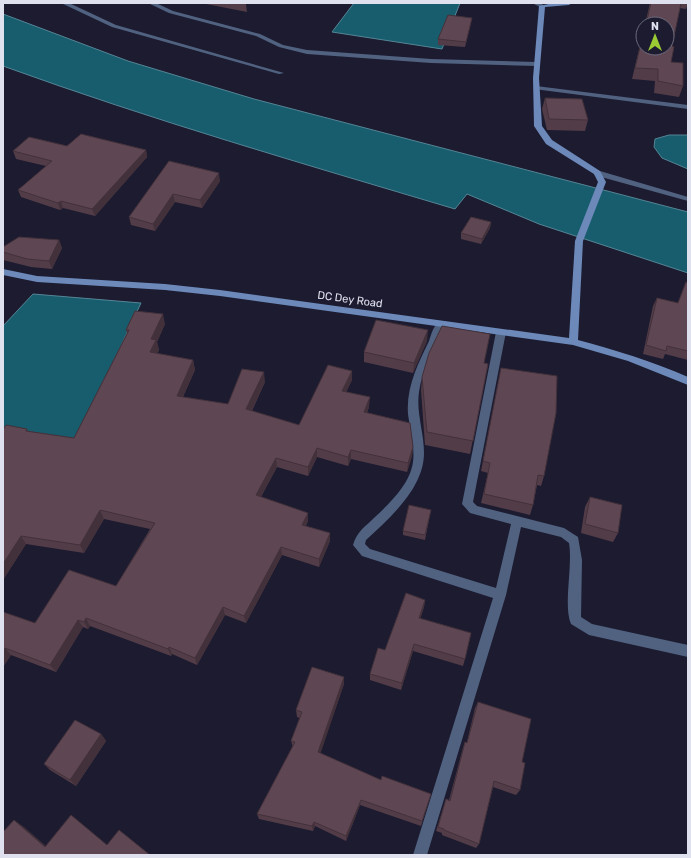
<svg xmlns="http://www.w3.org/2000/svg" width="691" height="858" font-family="Rubik,sans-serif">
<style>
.water{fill:#185d6e;stroke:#548595}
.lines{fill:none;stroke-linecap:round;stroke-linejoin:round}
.street{fill:#506280;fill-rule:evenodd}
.secondary{fill:#6c89b9;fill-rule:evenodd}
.wall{fill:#523c47}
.shaded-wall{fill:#42313a}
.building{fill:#5f4653;stroke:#42313a}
.labels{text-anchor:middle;stroke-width:3;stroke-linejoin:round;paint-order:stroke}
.street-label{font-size:11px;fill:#e0e1ef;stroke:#1c1b30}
</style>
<rect width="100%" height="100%" fill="#1c1b30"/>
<g class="water">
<path d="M354,3H460L442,49L332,32Z"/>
<path d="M3,14L128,61L254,99L688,212V273L539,224L467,194L455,209C304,164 152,120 3,66Z"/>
<path d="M669,135H688V169L662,158L654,147L655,139Z"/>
<path d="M33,294L141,303L77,439L3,428V326Z"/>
</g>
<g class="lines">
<g class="street">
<path d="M61,3H69L116,25L284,73L279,74L112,27Z"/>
<path d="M148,3H156L173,11L260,34L283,45L307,50L431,59L537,62L540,64L537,66L431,63L307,54L279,47L256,36L169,13Z"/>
<path d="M532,3H540L545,6L542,8Z"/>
<path d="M536,86L688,105V109L534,89L533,88Z"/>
<path d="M594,171H600L688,197V201L594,175Z"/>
<path d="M441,321L445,324C436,346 422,368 419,392C416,413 424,432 424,453C424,488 390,518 366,540L365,544L370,549L496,588L511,524L470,513L462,504L496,332L498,330H504L506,332L473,502L477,506L564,528L578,537L582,560L581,617L592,624L688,645V657L589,635L571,624C563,606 573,566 569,543L561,537L521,527L506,595L427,855H413L493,598L362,556L353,545C357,531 365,527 375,517C390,503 410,484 413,462C415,446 410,430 408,414C406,387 418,364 429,341C431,335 434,323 441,321Z"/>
</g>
<path class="secondary" d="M553,3H572L569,5L545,7L539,78L542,126L552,140L600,171L606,182L583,241L578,340C615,350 652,361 688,377V385L628,361L573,345L220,296L165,290L37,282L3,275V269L37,276L165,284L220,290L569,338L575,241L598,182L594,174L546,144L534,126L533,78L539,6Z"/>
</g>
<g class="wall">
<path d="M201,3H245L246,4L247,12Z"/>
<path d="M650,3H688L686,9L680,8L672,46L671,62L683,86L679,97L654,93L655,81L632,79L643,33V48L667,24H645Z"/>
<path d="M471,23L465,47L438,45V39Z"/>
<path d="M545,98L588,120L585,131L547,130L542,109Z"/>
<path d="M67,146L146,150L147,157L95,216L63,208L60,210L21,197L18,190L46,166L16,159L13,151Z"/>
<path d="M169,161L220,181L202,208L175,202L155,231L131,225L129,217Z"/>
<path d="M491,222L490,228L481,244L461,239V233Z"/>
<path d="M59,240L62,248L52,269L31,267L3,260V247Z"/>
<path d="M688,283V360L665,354L663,359L643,354L653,306L657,298L678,303Z"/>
<path d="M165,324L157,342L159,350L157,354L193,360L195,370L183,397L228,404L265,382L252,411L299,425L352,371V380L346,392L369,407L367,413L413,447L412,456L407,472L351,459L348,466L317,457L308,476L277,467L261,497L308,521L306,526L330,533V541L319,567L282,555L246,623L225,615L197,665L172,654L171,656L90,626L88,629L83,627L56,672L11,655L3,667V612L35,623L116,586L150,529L104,519L84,553L26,544L3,580L27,429L28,431L74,438L127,333L126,330Z"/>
<path d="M427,341L413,373L364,362V352Z"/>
<path d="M484,363L488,364L470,454L425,445L421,390L422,377Z"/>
<path d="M501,368L544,476L541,486L537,485L533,505L530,515L481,503L488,473L481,471Z"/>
<path d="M590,497L618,533L613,542L581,533L585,507Z"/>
<path d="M431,510L425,540L403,535V531Z"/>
<path d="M425,600L424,607L420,619L465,659L463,666L413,651L401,690L370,680V674L385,650Z"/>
<path d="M344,677V684L320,753L381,780L431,794L421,826L360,805L346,841L315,826L313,831L259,819L257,814L293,747L291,741L300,718L297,717L296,710Z"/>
<path d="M478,702L522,762L520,790L516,795L493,787L479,844L476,848L442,835V833L436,831L446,799L449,800L463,748L465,742H467L475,708Z"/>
<path d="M101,734L106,741L76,786L50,770L44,764Z"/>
</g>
<g class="shaded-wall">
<path d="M146,150L147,157L95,216L92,209Z"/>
<path d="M219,173L220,181L202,208L200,200Z"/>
<path d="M173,194L175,202L155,231L153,224Z"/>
<path d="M61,201L63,208L60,210L58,203Z"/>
<path d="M491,222L490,228L481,244L482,239Z"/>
<path d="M59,240L62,248L52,269L49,261Z"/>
<path d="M163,314L165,324L157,342L159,350L153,362L150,352L151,339Z"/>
<path d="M428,330L427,341L413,373L414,363Z"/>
<path d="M193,360L195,370L179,405L177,396Z"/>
<path d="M352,371V380L342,401V391Z"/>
<path d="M264,372L265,382L248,418L246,409Z"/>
<path d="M370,397L369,407L364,421V412Z"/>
<path d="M413,447L412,456L407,472L408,463Z"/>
<path d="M317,448V457L308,476V467Z"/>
<path d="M351,450V459L348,466V457Z"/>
<path d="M276,458L277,467L257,504L256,495Z"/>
<path d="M100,510L104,519L84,553L80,545Z"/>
<path d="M308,513V521L303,533L302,525Z"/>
<path d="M330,533V541L319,567V559Z"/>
<path d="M21,536L26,544L3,580V564Z"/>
<path d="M281,547L282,555L246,623L244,616Z"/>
<path d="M425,600L424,607L418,626L419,618Z"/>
<path d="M223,607L225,615L197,665L195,658Z"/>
<path d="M86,618L90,626L88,629L84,622Z"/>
<path d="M78,620L83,627L56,672L50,665Z"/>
<path d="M414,644L413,651L401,690L402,683Z"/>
<path d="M169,647L172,654L171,656L168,649Z"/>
<path d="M5,648L11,655L3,667V651Z"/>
<path d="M344,677V684L319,758L318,752Z"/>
<path d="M101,734L106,741L76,786L70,780Z"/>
<path d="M361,800L360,805L346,841V836Z"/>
<path d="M14,820L24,827L55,854L45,847Z"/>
<path d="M314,822L315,826L313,831L312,826Z"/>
</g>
<g class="building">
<path d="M651,3H681L672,46L674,47L671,62L683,63V86L658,81V69L635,68L643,35V48H667V24H646Z"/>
<path d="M448,15L472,18L466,42L438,39Z"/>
<path d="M545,98L582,99L588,120L549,119Z"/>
<path d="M81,134L146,150L92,209L61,201L58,203L18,190L52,161L13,151L29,137L67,146Z"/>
<path d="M169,161L219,173L200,200L173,194L153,224L129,217Z"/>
<path d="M471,217L491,222L482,239L461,233Z"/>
<path d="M19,237L59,240L49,261L27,259L3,252V247Z"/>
<path d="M686,282L688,283V351L667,346L666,351L646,345L657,298L678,303Z"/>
<path d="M135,311L163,314L151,339L156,340L150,352L193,360L177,396L228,404L242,369L264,372L246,409L299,425L328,365L352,371L342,391L370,397L364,412L410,423L413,447L408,463L351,450L348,457L317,448L308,467L276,458L256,495L308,513L302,525L330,533L319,559L281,547L244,616L223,607L195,658L169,647L168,649L86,618L84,622L78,620L50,665L5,648L3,651V612L35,623L69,570L116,586L155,523L100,510L80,545L21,536L3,564V427L4,428L6,425L27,429L26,431L74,438L129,330H126Z"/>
<path d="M376,320L428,330L414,363L364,352Z"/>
<path d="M442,326L490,334L484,363L488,364L473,441L427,432L422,377L429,353Z"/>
<path d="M501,368L557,376L556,413L544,476L538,475L533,505L484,494L490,463L483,461Z"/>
<path d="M590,497L622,505L618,533L585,524Z"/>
<path d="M409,505L431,510L425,535L403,531Z"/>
<path d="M406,593L425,600L419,618L471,633L465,659L414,644L402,683L370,674L378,648L385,650Z"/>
<path d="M312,667L344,677L318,752L381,780L382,776L431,794L422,821L361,800L346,836L314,822L312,826L257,814L295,742L291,741L302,712L296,710Z"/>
<path d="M478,702L531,719L522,762L525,763L520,790L494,781L479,844L444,830V829L438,827L446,799L450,801L465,742L467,743Z"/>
<path d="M75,720L101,734L70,780L44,764Z"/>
<path d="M71,815L107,845L119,830L150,855H3V832L14,820L45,847Z"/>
</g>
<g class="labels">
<g class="street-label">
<text transform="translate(350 299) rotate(8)" y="4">DC Dey Road</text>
</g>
</g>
<rect width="691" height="858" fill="none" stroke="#e0e1ef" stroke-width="8"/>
<g transform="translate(655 36)"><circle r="19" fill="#1c1b30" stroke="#6a6a7c"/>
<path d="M0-3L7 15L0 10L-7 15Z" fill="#9acb34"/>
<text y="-6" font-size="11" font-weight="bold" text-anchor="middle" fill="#e0e1ef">N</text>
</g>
</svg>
